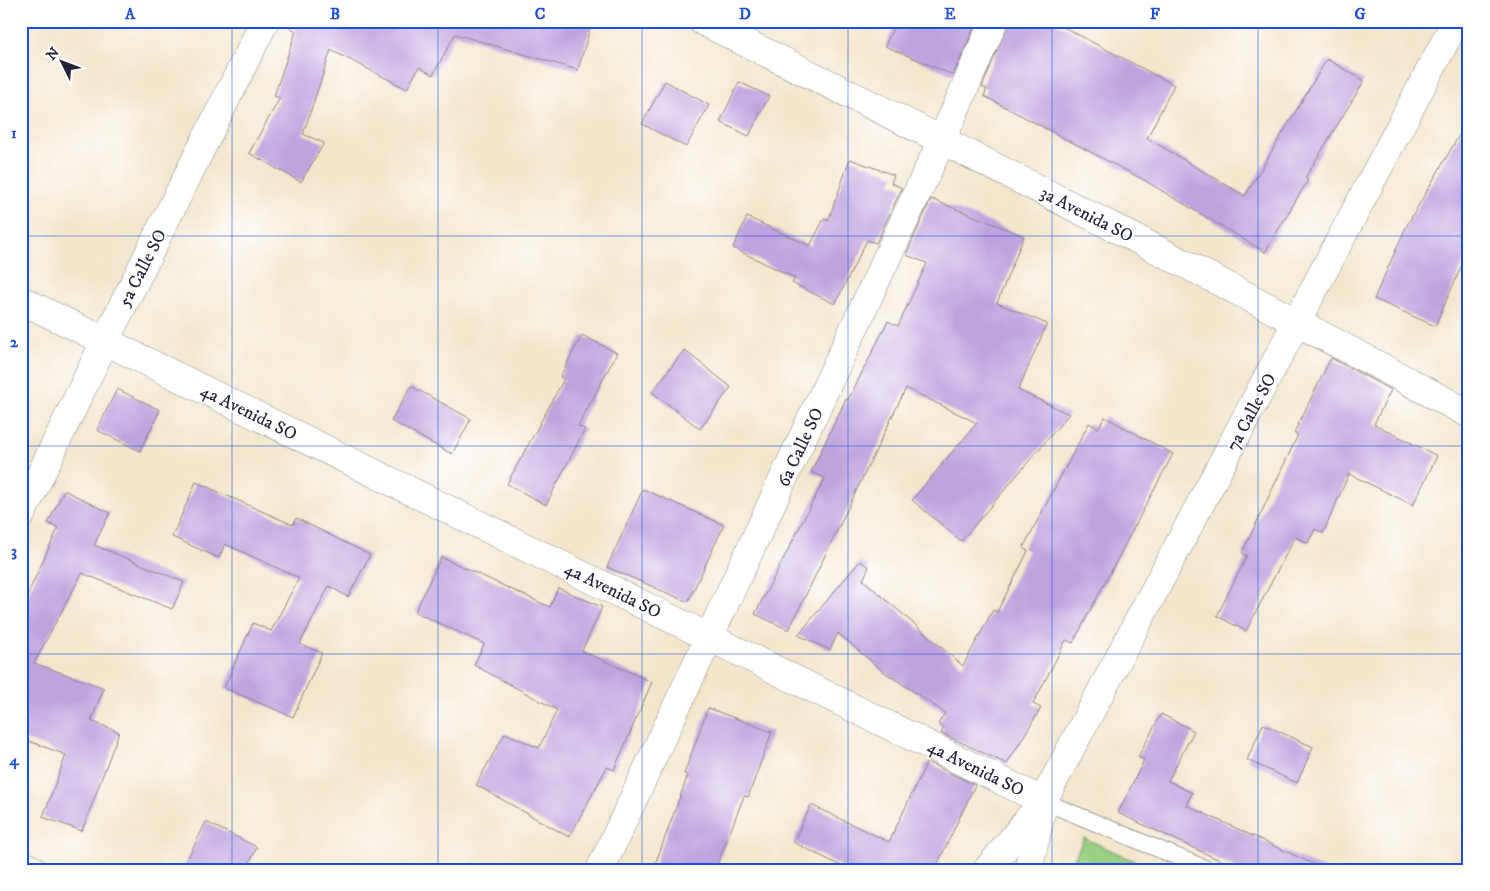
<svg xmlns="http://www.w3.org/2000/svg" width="1490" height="891" font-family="'IM FELL DW Pica',serif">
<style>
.green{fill:#9ad081;stroke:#5e795e}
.building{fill:#bea3de}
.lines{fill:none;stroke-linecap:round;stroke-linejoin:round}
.service-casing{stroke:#8a8484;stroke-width:18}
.minor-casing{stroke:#8a8484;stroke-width:29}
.tertiary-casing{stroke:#8a8484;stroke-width:29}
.service{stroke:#fff;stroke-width:16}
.minor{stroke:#fff;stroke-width:28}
.tertiary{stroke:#fff;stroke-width:28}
.grid{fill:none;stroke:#1d4ed8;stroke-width:1;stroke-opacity:0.55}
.labels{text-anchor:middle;stroke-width:4;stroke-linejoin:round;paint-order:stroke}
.street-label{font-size:18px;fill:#22223b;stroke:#fff}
.neatline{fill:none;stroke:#1d4ed8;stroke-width:2}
.grid-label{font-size:16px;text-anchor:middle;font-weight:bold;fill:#1d4ed8}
</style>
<rect width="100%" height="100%" fill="#fff"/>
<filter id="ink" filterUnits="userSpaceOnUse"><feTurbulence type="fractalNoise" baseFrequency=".02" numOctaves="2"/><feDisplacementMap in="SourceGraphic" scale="10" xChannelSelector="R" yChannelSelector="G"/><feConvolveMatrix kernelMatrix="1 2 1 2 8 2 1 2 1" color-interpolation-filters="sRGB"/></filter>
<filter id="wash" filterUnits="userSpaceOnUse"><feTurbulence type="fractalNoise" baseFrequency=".0096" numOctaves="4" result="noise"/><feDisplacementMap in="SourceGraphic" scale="20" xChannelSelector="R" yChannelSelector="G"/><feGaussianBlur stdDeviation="1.12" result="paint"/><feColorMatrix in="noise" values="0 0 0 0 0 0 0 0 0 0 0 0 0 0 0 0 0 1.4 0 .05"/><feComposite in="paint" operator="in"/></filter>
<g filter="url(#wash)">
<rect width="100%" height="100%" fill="#f3e6cd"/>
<path class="green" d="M1084,838L1155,870H1069Z"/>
<g id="blocks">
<g class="building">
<path d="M280,21H592L578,70L455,34L433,75L419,67L407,89L331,50L303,134L324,143L301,182L249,153L280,98L274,96L296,31Z"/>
<path d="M896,21H977L953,75L885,46Z"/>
<path d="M1009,21H1052L1174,85L1147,138L1245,196L1327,59L1364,81L1305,178L1308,180L1265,252L1142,179L984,96L987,89L982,87Z"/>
<path d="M665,81L709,105L686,147L642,124Z"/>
<path d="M739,82L769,96L749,136L720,122Z"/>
<path d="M1469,118V249L1435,326L1374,299L1406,227Z"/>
<path d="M850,159L894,175L891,183L902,188L876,243L867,240L835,304L792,283L795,278L733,248L747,217L810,246L824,219L828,221Z"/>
<path d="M931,199L1024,236L997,303L1047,324L1018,390L1069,414L961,541L912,500L977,423L906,388L789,630L755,614L825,478L811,472L846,399L848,400L888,321L898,326L927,263L906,255Z"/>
<path d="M582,335L617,353L578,426L585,429L546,505L507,484L564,379L560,377Z"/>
<path d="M684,350L731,387L700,429L652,392Z"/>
<path d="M1331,358L1391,390L1374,424L1437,456L1413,505L1349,474L1323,533L1315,529L1308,543L1295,537L1246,631L1217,616L1247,556L1242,553L1298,435L1294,433Z"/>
<path d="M411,386L471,419L452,454L391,421Z"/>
<path d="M117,389L160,410L140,451L97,430Z"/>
<path d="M1105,417L1173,454L1073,643L1066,640L1033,704L1041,708L1007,764L941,733L944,728L938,724L945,713L880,669L838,633L830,650L798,635L860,561L869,567L863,580L963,666L993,610L997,612L1028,551L1023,548L1089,423L1098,428Z"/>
<path d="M196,482L293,525L296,518L370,555L348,597L329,586L300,644L322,653L293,717L224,688L253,623L271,631L299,578L225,544L219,558L172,537Z"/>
<path d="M643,489L724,525L688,602L607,567Z"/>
<path d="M64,490L110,513L94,545L184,582L172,609L82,573L34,663L104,688L91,721L119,732L82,831L43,817L66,755L21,738V609L58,528L48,523Z"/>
<path d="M441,557L550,607L558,588L602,607L582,651L652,682L614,770L607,767L569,837L476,785L505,733L539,748L557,710L474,665L484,644L415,612Z"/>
<path d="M708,708L772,732L748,797L744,796L715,870H653L688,775L684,774Z"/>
<path d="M1161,714L1194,731L1168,781L1192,793L1186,805L1326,870H1241L1118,813L1144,760L1138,757Z"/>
<path d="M1263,724L1313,747L1297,783L1247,760Z"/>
<path d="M927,762L975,785L937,865L946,870H849L793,842L811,805L889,842Z"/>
<path d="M206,822L257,847L246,870H182Z"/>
</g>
</g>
</g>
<g filter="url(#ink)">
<use href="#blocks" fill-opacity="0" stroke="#8a8484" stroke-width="1"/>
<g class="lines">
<g class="service-casing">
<path id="service" d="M1043,801L1209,870"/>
</g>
<g class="minor-casing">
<g id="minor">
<path d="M702,21C959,148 1216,277 1469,414"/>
<path d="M21,300L1043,801"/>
<path d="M21,515L105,341L265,21"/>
<path d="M21,864L33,870"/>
<path d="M600,870L942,140L994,21"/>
</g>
</g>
<g class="tertiary-casing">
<g id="tertiary">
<path d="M987,870L1043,801L1456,21"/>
<path d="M1028,870L1043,805"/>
</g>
</g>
<use href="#service" class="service"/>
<use href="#minor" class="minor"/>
<use href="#tertiary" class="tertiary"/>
</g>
</g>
<path class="grid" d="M232,21V870M438,21V870M642,21V870M848,21V870M1052,21V870M1258,21V870M21,236H1469M21,446H1469M21,654H1469"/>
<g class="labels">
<g class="street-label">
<text transform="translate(1087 214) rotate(27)" y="6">3a Avenida SO</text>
<text transform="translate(142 268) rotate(-63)" y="6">5a Calle SO</text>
<text transform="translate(249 412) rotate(26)" y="6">4a Avenida SO</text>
<text transform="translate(1251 412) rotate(-62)" y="6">7a Calle SO</text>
<text transform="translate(800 447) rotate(-65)" y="6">6a Calle SO</text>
<text transform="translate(613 590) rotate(26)" y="6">4a Avenida SO</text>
<text transform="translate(976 768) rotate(26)" y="6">4a Avenida SO</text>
</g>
</g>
<rect width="1490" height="891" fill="none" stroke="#fff" stroke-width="55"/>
<g transform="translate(62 62) rotate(312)" stroke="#ffffff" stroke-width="4" paint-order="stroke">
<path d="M0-4L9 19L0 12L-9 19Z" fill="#22223b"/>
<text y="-8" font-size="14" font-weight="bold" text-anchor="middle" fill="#22223b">N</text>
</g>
<rect x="28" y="28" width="1434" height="836" class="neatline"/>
<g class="grid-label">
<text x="130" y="19">A</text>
<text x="335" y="19">B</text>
<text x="540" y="19">C</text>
<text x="745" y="19">D</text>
<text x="950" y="19">E</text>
<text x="1155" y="19">F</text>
<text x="1360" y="19">G</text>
<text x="14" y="138">1</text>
<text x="14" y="347">2</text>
<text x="14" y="556">3</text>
<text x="14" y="765">4</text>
</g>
</svg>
